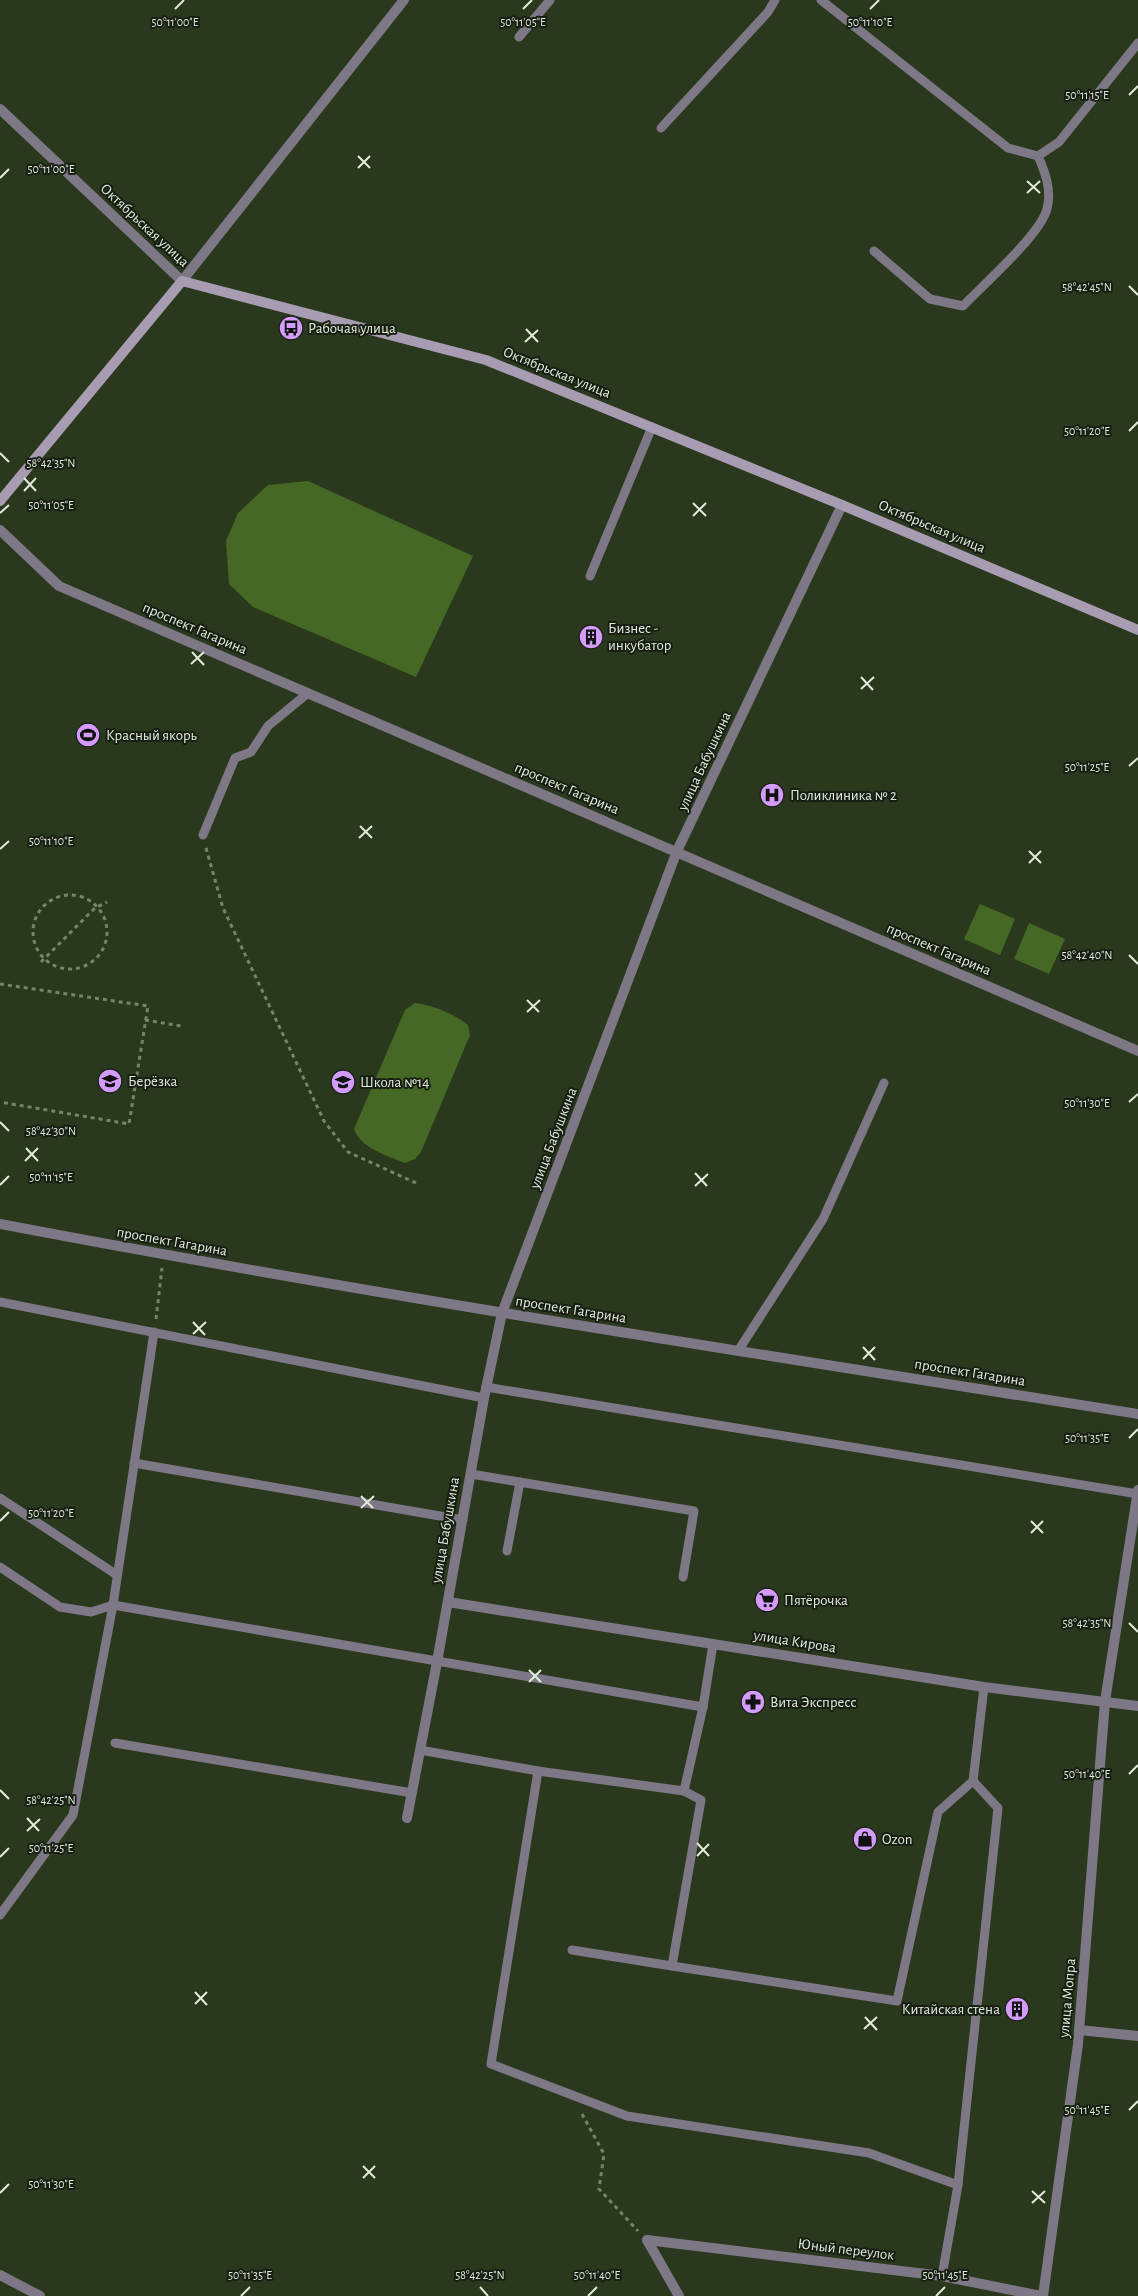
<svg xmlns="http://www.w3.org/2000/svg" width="1138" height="2296" font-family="'Alegreya Sans',sans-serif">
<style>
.green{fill:#456825}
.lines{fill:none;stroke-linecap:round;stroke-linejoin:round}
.path{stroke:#77846d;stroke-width:3;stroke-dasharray:4 4;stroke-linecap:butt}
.lane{stroke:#7e7785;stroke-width:9}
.street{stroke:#7e7785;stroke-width:10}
.secondary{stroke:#a89cb2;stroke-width:10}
.ticks{fill:none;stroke:#e1ebda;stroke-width:2}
.labels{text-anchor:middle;stroke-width:4;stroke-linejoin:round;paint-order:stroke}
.street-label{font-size:15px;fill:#e1ebda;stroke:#171e12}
.poi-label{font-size:15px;fill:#e1ebda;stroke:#171e12;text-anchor:start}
.ticks-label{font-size:12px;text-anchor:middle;fill:#e1ebda;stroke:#171e12;stroke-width:4;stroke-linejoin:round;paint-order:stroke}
</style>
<rect width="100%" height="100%" fill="#2a391e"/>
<g class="green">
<path d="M308,481L473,556L416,677L253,607L229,584L226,541L238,513L268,485Z"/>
<path d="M980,904L1015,919L1000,955L964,939Z"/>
<path d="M1029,923L1065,939L1049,974L1014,959Z"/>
<path d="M415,1003C433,1005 454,1014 468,1025L470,1035L421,1152L415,1159L405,1163C386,1155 362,1149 354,1129L405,1010Z"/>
</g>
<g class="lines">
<g class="path">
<path d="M206,848L223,908L324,1121L348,1152L416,1183"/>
<circle cx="70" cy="932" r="37"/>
<path d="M41,962L95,908L107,902"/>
<path d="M0,984L148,1006L129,1124L0,1102"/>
<path d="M145,1020L181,1026"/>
<path d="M156,1319L162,1268"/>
<path d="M582,2114L604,2154L599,2189L638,2231"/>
</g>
<g class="lane">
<path d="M821,0L1008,148L1038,156L1059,142L1138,43"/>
<path d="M519,37L550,0"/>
<path d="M661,128L768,12L775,0"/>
<path d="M874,251L930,299L963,306C984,284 1040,235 1047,209C1052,190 1045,172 1038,156"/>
<path d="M590,576L652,427"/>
<path d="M203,835L235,758L251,752L268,726L308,693"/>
<path d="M0,1302L484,1398"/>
<path d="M738,1351L823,1219L884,1083"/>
<path d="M486,1387L1138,1494"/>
<path d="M134,1463L463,1520"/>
<path d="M471,1474L694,1511L683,1577"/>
<path d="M0,1498L117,1575"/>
<path d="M507,1551L520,1482"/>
<path d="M0,1567L60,1607L91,1612L113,1605L703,1707"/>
<path d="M115,1743L412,1793"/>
<path d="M420,1750L538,1771L684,1791L703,1707L713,1644"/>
<path d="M538,1771L491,2064L627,2116L869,2153L958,2185"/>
<path d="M684,1791L701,1800L672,1966L897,2001L938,1812L973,1781L984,1687"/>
<path d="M0,1915L73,1815L113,1605L154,1332"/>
<path d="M572,1950L672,1966"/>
<path d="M942,2276L958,2185L998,1808L973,1781"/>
</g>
<g class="street">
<path d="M0,109L182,281L404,0"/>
<path d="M0,530L59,586L1138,1051"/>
<path d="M0,1224C378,1296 758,1354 1138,1414"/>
<path d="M448,1602L984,1687L1138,1706"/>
<path d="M407,1818L437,1662L484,1398L502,1313L677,851L842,505"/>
<path d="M1079,2030L1138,2036"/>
<path d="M647,2240L942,2276L1041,2296"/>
<path d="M647,2240L679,2296"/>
<path d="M0,2275L40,2296"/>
<path d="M1043,2296L1078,2044L1105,1701L1138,1490"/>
</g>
<path class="secondary" d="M0,501L182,281L486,360L842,505L1138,630"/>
</g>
<path class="ticks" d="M175,9L184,0M523,9L532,0M870,9L879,0M1129,95L1138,86M358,156L370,168M358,168L370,156M0,178L9,169M1027,181L1040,193M1027,193L1040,181M1129,286L1138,295M526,329L538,342M525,342L538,330M1129,431L1138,422M0,453L9,462M24,478L36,491M24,491L36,478M693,503L706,516M0,513L9,505M693,516L706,503M192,652L204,665M191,664L204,652M861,677L873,690M861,689L874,677M1129,766L1138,758M360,826L372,838M359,838L372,826M0,849L9,841M1029,851L1041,863M1029,863L1041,851M1129,955L1138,964M527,1000L539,1012M527,1012L540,1000M1129,1102L1138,1094M0,1122L9,1131M26,1148L38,1161M25,1161L38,1148M695,1173L707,1186M0,1185L9,1176M695,1186L708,1174M193,1322L205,1335M193,1334L206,1322M863,1347L875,1360M863,1359L875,1347M1129,1438L1138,1429M361,1496L373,1508M361,1508L374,1496M0,1521L9,1512M1031,1521L1043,1533M1031,1533L1043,1521M1129,1623L1138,1632M529,1670L541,1682M529,1682L541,1670M1129,1774L1138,1765M0,1790L9,1799M27,1818L39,1831M27,1831L40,1819M697,1843L709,1856M697,1856L709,1844M0,1857L9,1848M195,1992L207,2005M195,2004L207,1992M865,2017L877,2030M864,2029L877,2017M1129,2110L1138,2101M363,2166L375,2178M363,2178L375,2166M1032,2191L1045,2203M0,2193L9,2184M1032,2203L1045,2191M480,2287L488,2296M241,2296L250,2287M588,2296L597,2287M936,2296L945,2287"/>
<defs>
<g id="bus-disc" transform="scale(1.25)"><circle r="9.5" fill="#d39cfc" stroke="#171e12"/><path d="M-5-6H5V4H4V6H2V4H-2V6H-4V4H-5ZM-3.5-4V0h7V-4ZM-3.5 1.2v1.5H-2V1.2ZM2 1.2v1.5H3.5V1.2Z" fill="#111"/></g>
<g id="building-disc" transform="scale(1.25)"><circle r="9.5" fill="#d39cfc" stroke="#171e12"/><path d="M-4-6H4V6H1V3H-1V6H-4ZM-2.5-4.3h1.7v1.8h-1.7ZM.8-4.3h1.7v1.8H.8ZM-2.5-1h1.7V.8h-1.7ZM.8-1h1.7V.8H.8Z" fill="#111"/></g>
<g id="stadium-disc" transform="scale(1.25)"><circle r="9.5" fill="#d39cfc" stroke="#171e12"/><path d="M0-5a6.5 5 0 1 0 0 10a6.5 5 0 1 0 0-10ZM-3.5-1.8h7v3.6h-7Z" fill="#111"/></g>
<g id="hospital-disc" transform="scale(1.25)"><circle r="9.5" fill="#d39cfc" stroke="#171e12"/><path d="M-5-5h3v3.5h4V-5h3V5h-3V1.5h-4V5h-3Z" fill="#111"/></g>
<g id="school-disc" transform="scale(1.25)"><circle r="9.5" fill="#d39cfc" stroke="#171e12"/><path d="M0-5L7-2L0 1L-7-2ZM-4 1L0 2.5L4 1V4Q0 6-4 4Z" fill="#111"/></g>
<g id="supermarket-disc" transform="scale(1.25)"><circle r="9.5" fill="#d39cfc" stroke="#171e12"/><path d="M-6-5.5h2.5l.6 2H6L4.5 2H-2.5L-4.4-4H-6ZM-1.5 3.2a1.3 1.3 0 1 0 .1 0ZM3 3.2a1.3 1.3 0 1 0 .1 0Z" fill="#111"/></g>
<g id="pharmacy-disc" transform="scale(1.25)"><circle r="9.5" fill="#d39cfc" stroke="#171e12"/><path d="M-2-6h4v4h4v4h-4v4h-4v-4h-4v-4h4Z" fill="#111"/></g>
<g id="shop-disc" transform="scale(1.25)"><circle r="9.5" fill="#d39cfc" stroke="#171e12"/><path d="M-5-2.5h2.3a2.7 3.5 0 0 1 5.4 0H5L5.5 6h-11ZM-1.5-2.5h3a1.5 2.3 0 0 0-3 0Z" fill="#111"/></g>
</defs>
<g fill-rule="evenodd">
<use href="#bus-disc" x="291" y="328"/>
<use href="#building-disc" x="591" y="637"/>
<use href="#stadium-disc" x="88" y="735"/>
<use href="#hospital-disc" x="772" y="795"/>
<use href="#school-disc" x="110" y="1081"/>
<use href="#school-disc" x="343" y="1082"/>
<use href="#supermarket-disc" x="767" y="1600"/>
<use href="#pharmacy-disc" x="753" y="1702"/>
<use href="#shop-disc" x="865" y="1839"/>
<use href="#building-disc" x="1017" y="2009"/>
</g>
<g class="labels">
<g class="street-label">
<text transform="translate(145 225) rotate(43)" y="5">Октябрьская улица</text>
<text transform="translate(557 372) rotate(22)" y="5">Октябрьская улица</text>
<text transform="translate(932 526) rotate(23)" y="5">Октябрьская улица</text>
<text transform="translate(195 628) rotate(23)" y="5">проспект Гагарина</text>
<text transform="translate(704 761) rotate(-65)" y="5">улица Бабушкина</text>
<text transform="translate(567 788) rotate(23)" y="5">проспект Гагарина</text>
<text transform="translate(939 949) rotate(23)" y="5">проспект Гагарина</text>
<text transform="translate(553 1138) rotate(-69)" y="5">улица Бабушкина</text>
<text transform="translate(172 1241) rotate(10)" y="5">проспект Гагарина</text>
<text transform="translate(571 1309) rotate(9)" y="5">проспект Гагарина</text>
<text transform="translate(970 1372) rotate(9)" y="5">проспект Гагарина</text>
<text transform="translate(445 1530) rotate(-80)" y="5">улица Бабушкина</text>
<text transform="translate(795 1641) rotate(9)" y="5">улица Кирова</text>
<text transform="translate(1067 1998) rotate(-85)" y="5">улица Мопра</text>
<text transform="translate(846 2249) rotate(7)" y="5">Юный переулок</text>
</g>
<g class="poi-label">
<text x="308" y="333">Рабочая улица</text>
<text x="608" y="633">Бизнес -<tspan x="608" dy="17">инкубатор</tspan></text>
<text x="106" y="740">Красный якорь</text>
<text x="790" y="800">Поликлиника № 2</text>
<text x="128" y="1086">Берёзка</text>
<text x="360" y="1087">Школа №14</text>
<text x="784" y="1605">Пятёрочка</text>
<text x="770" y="1707">Вита Экспресс</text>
<text x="882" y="1844">Ozon</text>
<text x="1000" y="2014" text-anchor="end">Китайская стена</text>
</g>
</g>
<g class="ticks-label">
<text x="175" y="26">50°11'00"E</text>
<text x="523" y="26">50°11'05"E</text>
<text x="870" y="26">50°11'10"E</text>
<text x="1087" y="99">50°11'15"E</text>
<text x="51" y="173">50°11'00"E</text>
<text x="1087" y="291">58°42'45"N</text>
<text x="1087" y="435">50°11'20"E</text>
<text x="51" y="467">58°42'35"N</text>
<text x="51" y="509">50°11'05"E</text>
<text x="1087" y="771">50°11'25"E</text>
<text x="51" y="845">50°11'10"E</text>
<text x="1087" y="959">58°42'40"N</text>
<text x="1087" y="1107">50°11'30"E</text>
<text x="51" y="1135">58°42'30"N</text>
<text x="51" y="1181">50°11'15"E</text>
<text x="1087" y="1442">50°11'35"E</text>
<text x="51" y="1517">50°11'20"E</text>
<text x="1087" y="1627">58°42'35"N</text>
<text x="1087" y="1778">50°11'40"E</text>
<text x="51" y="1804">58°42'25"N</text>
<text x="51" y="1852">50°11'25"E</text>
<text x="1087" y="2114">50°11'45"E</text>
<text x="51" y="2188">50°11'30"E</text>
<text x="480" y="2279">58°42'25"N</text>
<text x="250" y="2279">50°11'35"E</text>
<text x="597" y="2279">50°11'40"E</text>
<text x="945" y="2279">50°11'45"E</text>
</g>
</svg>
